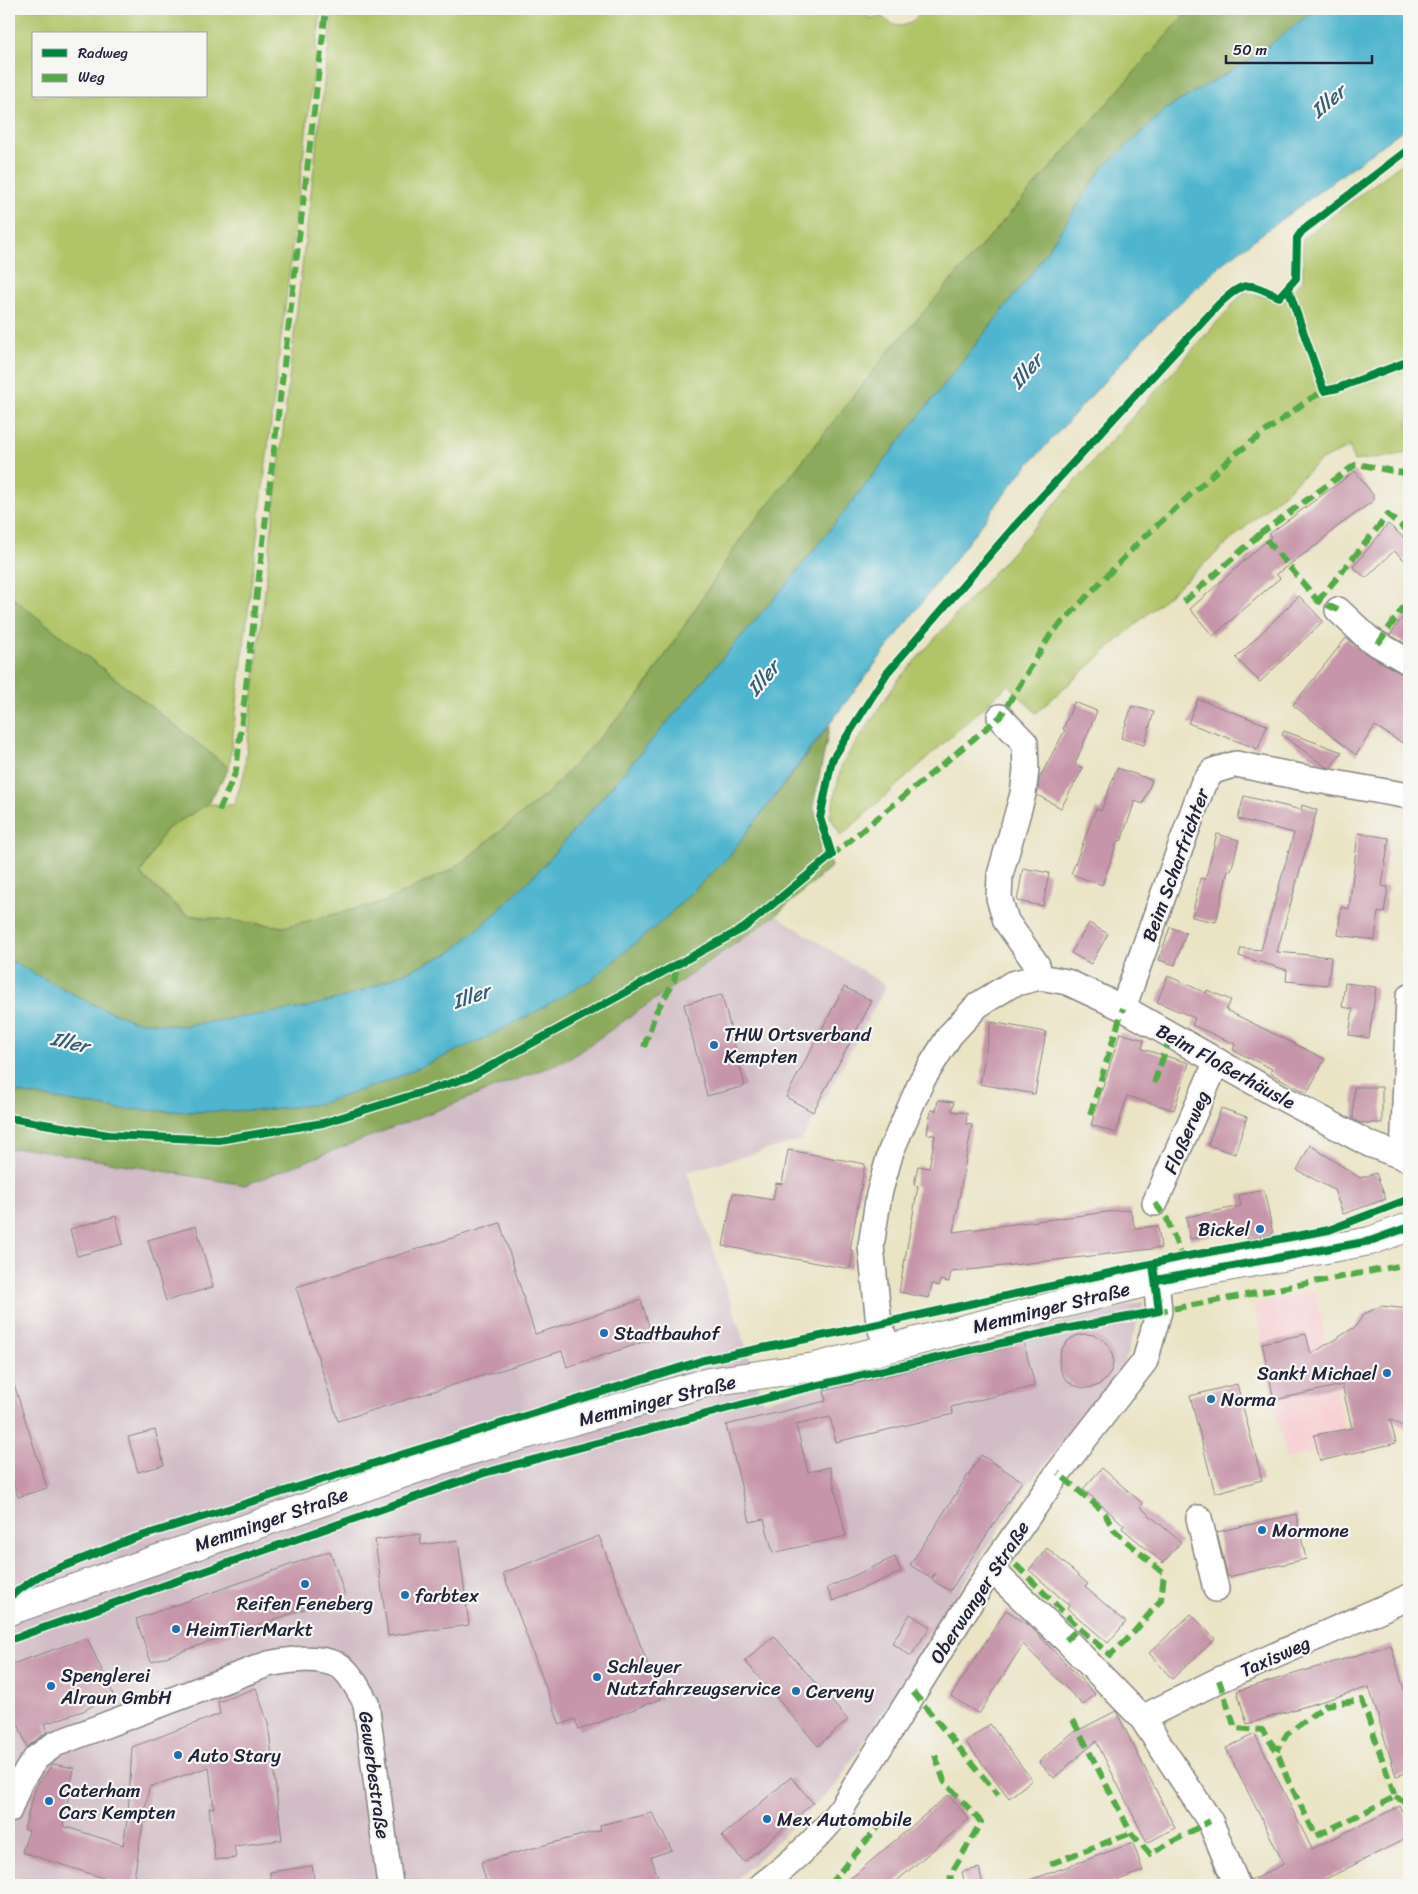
<svg xmlns="http://www.w3.org/2000/svg" width="1418" height="1894" font-family="Sriracha,sans-serif">
<style>
.built{fill:#f7cfd2}
.industrial{fill:#d2bdc6}
.green{fill:#b1c467;stroke:#6a7351;fill-rule:evenodd}
.forest{fill:#8caa5c;stroke:#57664c}
.water{fill:#4fb5ce;stroke:#386c84}
.building{fill:#c695a9}
.lines{fill:none;stroke-linecap:round;stroke-linejoin:round}
.minor-casing{stroke:#868280;stroke-width:28}
.major-casing{stroke:#868280;stroke-width:30}
.minor{stroke:#fff;stroke-width:25}
.major{stroke:#fff;stroke-width:28}
.quiet{stroke:#53aa46;stroke-width:6;stroke-dasharray:12 6;stroke-linecap:butt}
.cycleway-casing{stroke:#f6f6f2;stroke-width:11}
.cycleway{stroke:#00873e;stroke-width:8}
.poi-dot{fill:#1f6fb2;stroke:#f6f6f2;stroke-width:2}
.labels{text-anchor:middle;stroke-width:4.5;stroke-linejoin:round;paint-order:stroke}
.street-label{font-size:19px;fill:#22223b;stroke:#f6f6f2}
.poi-label{font-size:19px;fill:#22223b;stroke:#f6f6f2;text-anchor:start}
.water-label{font-size:20px;font-style:italic;fill:#345d76;stroke:#f6f6f2}
</style>
<rect width="100%" height="100%" fill="#f6f6f2"/>
<filter id="ink" filterUnits="userSpaceOnUse"><feTurbulence type="fractalNoise" baseFrequency=".02" numOctaves="2"/><feDisplacementMap in="SourceGraphic" scale="10" xChannelSelector="R" yChannelSelector="G"/><feConvolveMatrix kernelMatrix="1 2 1 2 8 2 1 2 1" color-interpolation-filters="sRGB"/></filter>
<filter id="wash" filterUnits="userSpaceOnUse"><feTurbulence type="fractalNoise" baseFrequency=".0096" numOctaves="4" result="noise"/><feDisplacementMap in="SourceGraphic" scale="20" xChannelSelector="R" yChannelSelector="G"/><feGaussianBlur stdDeviation="1.12" result="paint"/><feColorMatrix in="noise" values="0 0 0 0 0 0 0 0 0 0 0 0 0 0 0 0 0 1.4 0 .05"/><feComposite in="paint" operator="in"/></filter>
<g filter="url(#wash)">
<rect width="100%" height="100%" fill="#eae3c4"/>
<path class="built" d="M1315,1291L1344,1429L1314,1435L1318,1452L1286,1459L1254,1304Z"/>
<path class="industrial" d="M776,915L886,986L802,1140L687,1172L764,1401L1144,1301L1123,1367L1025,1488L836,1785L734,1882L724,1885H9V1149L27,1148L569,1059Z"/>
<g class="green">
<path d="M9,9H321L229,768L9,595ZM34,34H206V96H34Z"/>
<path d="M333,9H867L869,19L881,15C895,32 912,28 922,9H1190L891,349L739,541L641,693L548,793L453,869L384,902L284,927L187,915L140,874L165,830L208,804L234,805L244,774L295,326Z"/>
<path d="M1409,158V420L1408,421L1409,453L1354,461L1350,447L1321,460L1036,713L1008,685L841,836L830,816L842,764L897,681L1244,292L1282,301L1303,280V238Z"/>
</g>
<g class="forest">
<path d="M1190,9H1315L1256,56L1166,109L1103,168L1032,273L796,573L544,865L497,912L450,953L355,994L304,1008L181,1026L134,1021L92,1004L9,960V595L229,768L208,804L165,830L140,874L186,915L284,927L384,902L453,869L548,793L641,693L739,541L891,349Z"/>
<path d="M830,725L813,806L831,867L776,915L569,1059L245,1185L27,1148L9,1149V1091L118,1109L192,1112L261,1110L320,1104L391,1080L660,923L728,857Z"/>
</g>
<path class="water" d="M1315,9H1409V125L1224,262L1152,329L1019,475L728,857L660,923L591,980L528,1016L483,1039L391,1080L320,1104L261,1110L192,1112L118,1109L9,1091V960L92,1004L134,1021L181,1026L304,1008L355,994L450,953L497,912L544,865L796,573L1032,273L1103,168L1166,109L1256,56Z"/>
<g id="blocks">
<g class="building">
<path d="M1355,471L1373,495V501L1333,530L1318,544L1276,574L1280,578L1213,636L1190,609L1271,537L1269,534Z"/>
<path d="M1388,524L1409,542V564L1394,551L1366,578L1353,567Z"/>
<path d="M1299,596L1323,621L1260,682L1236,658Z"/>
<path d="M1409,608V646L1390,635Z"/>
<path d="M1346,638L1362,651L1402,674L1409,676V747L1375,726L1356,755L1293,705Z"/>
<path d="M1198,699L1267,725L1258,749L1188,723Z"/>
<path d="M1074,702L1097,711L1075,764L1083,768L1061,808L1037,795L1040,777L1065,730L1063,729Z"/>
<path d="M1132,706L1154,712L1144,745L1121,738Z"/>
<path d="M1284,731L1342,752L1330,768L1326,767L1282,735Z"/>
<path d="M1117,768L1152,780L1143,804L1135,801L1121,841L1118,840L1102,885L1071,874L1096,809L1101,811Z"/>
<path d="M1244,796L1301,810L1302,805L1317,810L1277,952L1331,957L1328,985L1286,981L1287,970L1239,956L1241,948L1261,950L1294,833L1238,819Z"/>
<path d="M1358,833L1389,838L1382,886L1388,887L1384,913L1378,912L1375,940L1338,935L1341,907L1349,909Z"/>
<path d="M1217,834L1239,840L1231,871L1228,870L1216,922L1192,917L1200,878L1205,880Z"/>
<path d="M1023,868L1049,873L1043,906L1017,901Z"/>
<path d="M1089,923L1108,934L1091,964L1071,953Z"/>
<path d="M1170,927L1186,933L1175,965L1159,960Z"/>
<path d="M1168,976L1206,993L1207,990L1231,1000L1226,1010L1325,1059L1307,1093L1270,1073L1272,1069L1233,1050L1235,1044L1192,1025L1195,1018L1157,1002Z"/>
<path d="M1345,983L1376,987L1369,1038L1349,1035L1353,1009L1342,1007Z"/>
<path d="M844,987L872,1001L813,1112L786,1097Z"/>
<path d="M722,995L745,1086L707,1096L684,1004Z"/>
<path d="M991,1022L1046,1032L1035,1094L980,1084Z"/>
<path d="M1120,1033L1144,1040L1142,1049L1189,1063L1174,1110L1127,1096L1116,1133L1091,1125Z"/>
<path d="M1354,1087H1382V1123H1360L1353,1119Z"/>
<path d="M938,1100L954,1102L952,1111L967,1113L966,1124L972,1125L953,1232L1130,1209L1135,1228L1158,1226L1161,1248L951,1272L949,1282L940,1280L939,1286L932,1284L929,1298L899,1292L918,1186L914,1185L918,1166L929,1168L935,1135L927,1134L931,1110L936,1111Z"/>
<path d="M1221,1108L1247,1117L1235,1154L1208,1145Z"/>
<path d="M1310,1145L1360,1178L1376,1173L1386,1199L1343,1214L1334,1190L1297,1170Z"/>
<path d="M788,1150L865,1164L850,1250L853,1251L850,1269L723,1246L733,1193L773,1200L776,1183L782,1184Z"/>
<path d="M1264,1190L1273,1234L1247,1239L1245,1229L1190,1239L1186,1217L1241,1206L1239,1195Z"/>
<path d="M116,1216L123,1244L77,1256L70,1229Z"/>
<path d="M500,1223L535,1334L641,1300L653,1339L567,1367L562,1351L338,1421L296,1287Z"/>
<path d="M196,1226L213,1287L166,1301L148,1240Z"/>
<path d="M1381,1306L1409,1309V1430L1390,1419L1396,1443L1320,1461L1314,1435L1352,1428L1342,1385L1274,1400L1262,1343L1306,1334L1311,1354L1355,1327L1364,1314Z"/>
<circle cx="1086" cy="1361" r="27"/>
<path d="M1024,1343L1035,1386L951,1407L953,1414L836,1442L830,1417L796,1425L808,1472L830,1467L846,1536L773,1553L764,1519L750,1522L726,1425L826,1401L824,1391Z"/>
<path d="M12,1378L47,1488L18,1497L9,1468V1379Z"/>
<path d="M1237,1384L1262,1480L1215,1493L1190,1396Z"/>
<path d="M155,1430L164,1465L138,1472L128,1437Z"/>
<path d="M981,1455L1022,1481L950,1591L932,1580L936,1573L930,1578L910,1565Z"/>
<path d="M1102,1468L1143,1504L1140,1507L1181,1542L1163,1563L1122,1528L1124,1525L1083,1489Z"/>
<path d="M1296,1514L1306,1559L1228,1577L1217,1532Z"/>
<path d="M420,1534L421,1545L458,1540L469,1625L388,1636L375,1540Z"/>
<path d="M599,1536L661,1699L579,1730L575,1719L560,1725L503,1573Z"/>
<path d="M1047,1548L1088,1584L1085,1587L1126,1622L1108,1643L1067,1608L1069,1605L1029,1570Z"/>
<path d="M330,1551L345,1595L151,1662L136,1619Z"/>
<path d="M895,1557L901,1572L833,1601L827,1588Z"/>
<path d="M1006,1610L1030,1626L1095,1694L1083,1705L1023,1644L979,1714L951,1696Z"/>
<path d="M910,1614L930,1627L911,1656L892,1643Z"/>
<path d="M1191,1614L1215,1639L1172,1679L1149,1653Z"/>
<path d="M774,1636L848,1720L818,1746L745,1661Z"/>
<path d="M87,1638L113,1694L83,1711L44,1724L47,1732L27,1747L19,1726L9,1729V1665Z"/>
<path d="M1391,1645L1409,1707V1772L1396,1776L1369,1687L1247,1724L1237,1691Z"/>
<path d="M256,1688L268,1723L282,1840L234,1846L236,1858L215,1860L209,1808H214L209,1767L149,1787L133,1884L116,1882L22,1852L29,1831L24,1829L36,1786L53,1764L74,1768L63,1826L123,1845L128,1814L132,1747L220,1714L218,1702Z"/>
<path d="M1116,1711L1175,1828L1147,1843L1096,1741L1054,1778L1039,1762L1071,1734Z"/>
<path d="M990,1724L1032,1780L1009,1798L966,1742Z"/>
<path d="M1255,1734L1312,1849L1400,1806L1409,1825V1837L1314,1885H1251L1250,1881L1284,1864L1226,1748Z"/>
<path d="M791,1777L813,1803L744,1862L722,1836Z"/>
<path d="M948,1795L969,1819L892,1885H843Z"/>
<path d="M652,1813L672,1850L651,1857L661,1885H487L481,1862L601,1830L600,1825Z"/>
<path d="M1133,1843L1143,1871L1104,1885H1022V1883Z"/>
<path d="M312,1866L315,1885H272L270,1872Z"/>
<path d="M979,1868L983,1885H965L962,1872Z"/>
</g>
</g>
</g>
<g filter="url(#ink)">
<use href="#blocks" fill-opacity="0" stroke="#868280" stroke-width="1"/>
<g class="lines">
<g class="minor-casing">
<g id="minor">
<path d="M1338,610L1369,639L1409,662"/>
<path d="M1000,717L1025,743L1026,770L1023,794L1000,875L999,898L1006,921L1037,965L1040,977"/>
<path d="M1123,1008L1203,784L1213,771L1236,764L1300,777L1409,796"/>
<path d="M1403,1157L1409,997"/>
<path d="M1155,1203L1217,1061"/>
<path d="M888,1348L879,1324L871,1246L879,1194L891,1151L922,1080L950,1035L978,1005L1012,984L1040,977L1067,982L1123,1008L1277,1095L1369,1144L1409,1159"/>
<path d="M1199,1518L1216,1589"/>
<path d="M991,1569L1066,1640L1142,1718L1210,1821L1237,1885"/>
<path d="M1142,1718L1219,1680L1409,1597"/>
<path d="M9,1810L20,1781L36,1758L55,1744L268,1664C290,1660 316,1655 338,1665C349,1670 360,1692 366,1703L390,1885"/>
<path d="M762,1885C793,1862 820,1837 843,1806L991,1569L1058,1473L1145,1361L1159,1311L1156,1280"/>
</g>
</g>
<g class="major-casing">
<path id="major" d="M9,1611L465,1452L709,1382L815,1367L1156,1280L1370,1241L1409,1227"/>
</g>
<use href="#minor" class="minor"/>
<use href="#major" class="major"/>
<g class="quiet">
<path d="M1318,601L1388,515L1409,532"/>
<path d="M1184,602L1261,533"/>
<path d="M1338,610L1318,601L1261,533L1355,465H1362L1409,474"/>
<path d="M1378,644L1409,599"/>
<path d="M219,811L236,771L326,9"/>
<path d="M830,857L1000,717L1051,634L1140,541L1234,455L1308,400L1324,391"/>
<path d="M644,1047L656,1012L674,981L677,964"/>
<path d="M1154,1083L1171,1035"/>
<path d="M1090,1115L1123,1008"/>
<path d="M1155,1203L1167,1219L1182,1257"/>
<path d="M1156,1312L1409,1264"/>
<path d="M1003,1552L1079,1628L1110,1655L1135,1631L1161,1600L1164,1574L1114,1530L1104,1512L1058,1473"/>
<path d="M1066,1640L1079,1628"/>
<path d="M1219,1680L1235,1728L1262,1730L1277,1751L1287,1778L1316,1836L1395,1797L1362,1700L1326,1705L1287,1734L1277,1751"/>
<path d="M913,1692L998,1795"/>
<path d="M1073,1720L1131,1833L1150,1854L1210,1821"/>
<path d="M935,1755L944,1781L981,1822L951,1874L950,1885"/>
<path d="M1395,1797L1409,1803"/>
<path d="M1050,1864L1131,1833"/>
<path d="M766,1882L767,1885"/>
<path d="M829,1885L883,1821"/>
</g>
<g class="cycleway-casing">
<g id="cycleway">
<path d="M1288,288L1324,391L1338,388L1409,361"/>
<path d="M9,1118L109,1135L219,1140L323,1123L470,1077L744,928L832,855L820,818L832,760L887,673L1013,528L1219,304C1245,280 1247,282 1279,297L1296,278L1297,238L1302,231L1409,149"/>
<path d="M1156,1280L1370,1241L1409,1227"/>
<path d="M9,1597L39,1576L132,1539L704,1360L879,1324L1182,1257L1329,1230L1409,1199"/>
<path d="M9,1640L484,1473L793,1391L1054,1331L1159,1311L1153,1264"/>
</g>
</g>
<use href="#cycleway" class="cycleway"/>
</g>
</g>
<g class="poi-dot">
<circle cx="714" cy="1045" r="5"/>
<circle cx="1260" cy="1229" r="5"/>
<circle cx="604" cy="1333" r="5"/>
<circle cx="1387" cy="1373" r="5"/>
<circle cx="1211" cy="1399" r="5"/>
<circle cx="1262" cy="1530" r="5"/>
<circle cx="305" cy="1584" r="5"/>
<circle cx="405" cy="1595" r="5"/>
<circle cx="176" cy="1629" r="5"/>
<circle cx="597" cy="1677" r="5"/>
<circle cx="51" cy="1686" r="5"/>
<circle cx="796" cy="1691" r="5"/>
<circle cx="178" cy="1755" r="5"/>
<circle cx="49" cy="1801" r="5"/>
<circle cx="767" cy="1819" r="5"/>
</g>
<g class="labels">
<g class="street-label">
<text transform="translate(1175 865) rotate(-70)" y="7">Beim Scharfrichter</text>
<text transform="translate(1226 1066) rotate(29)" y="7">Beim Floßerhäusle</text>
<text transform="translate(1186 1132) rotate(-67)" y="7">Floßerweg</text>
<text transform="translate(1051 1307) rotate(-14)" y="7">Memminger Straße</text>
<text transform="translate(657 1400) rotate(-14)" y="7">Memminger Straße</text>
<text transform="translate(271 1519) rotate(-19)" y="7">Memminger Straße</text>
<text transform="translate(979 1592) rotate(-57)" y="7">Oberwanger Straße</text>
<text transform="translate(1275 1656) rotate(-24)" y="7">Taxisweg</text>
<text transform="translate(375 1775) rotate(82)" y="7">Gewerbestraße</text>
</g>
<g class="poi-label">
<text x="724" y="1041">THW Ortsverband<tspan x="724" dy="22">Kempten</tspan></text>
<text x="1250" y="1236" text-anchor="end">Bickel</text>
<text x="614" y="1340">Stadtbauhof</text>
<text x="1377" y="1380" text-anchor="end">Sankt Michael</text>
<text x="1221" y="1406">Norma</text>
<text x="1272" y="1537">Mormone</text>
<text x="415" y="1602">farbtex</text>
<text x="305" y="1610" text-anchor="middle">Reifen Feneberg</text>
<text x="186" y="1636">HeimTierMarkt</text>
<text x="607" y="1673">Schleyer<tspan x="607" dy="22">Nutzfahrzeugservice</tspan></text>
<text x="61" y="1682">Spenglerei<tspan x="61" dy="22">Alraun GmbH</tspan></text>
<text x="806" y="1698">Cerveny</text>
<text x="188" y="1762">Auto Stary</text>
<text x="59" y="1797">Caterham<tspan x="59" dy="22">Cars Kempten</tspan></text>
<text x="777" y="1826">Mex Automobile</text>
</g>
<g class="water-label">
<text transform="translate(1328 101) rotate(-41)" y="7">Iller</text>
<text transform="translate(1026 371) rotate(-49)" y="7">Iller</text>
<text transform="translate(763 678) rotate(-50)" y="7">Iller</text>
<text transform="translate(471 996) rotate(-19)" y="7">Iller</text>
<text transform="translate(70 1042) rotate(13)" y="7">Iller</text>
</g>
</g>
<rect width="1418" height="1894" fill="none" stroke="#f6f6f2" stroke-width="30"/>
<rect x="32" y="32" width="175" height="65" fill="#f6f6f2" stroke="#a1a1a9"/>
<rect x="42" y="49" width="25" height="8" fill="#00873e" stroke="#a1a1a9"/>
<text x="78" y="58" font-size="15" fill="#22223b">Radweg</text>
<rect x="42" y="74" width="25" height="8" fill="#53aa46" stroke="#a1a1a9"/>
<text x="78" y="82" font-size="15" fill="#22223b">Weg</text>
<path d="M1226 55v8h146v-8" fill="none" stroke="#22223b" stroke-width="2.5"/>
<text x="1233" y="55" font-size="15" fill="#22223b" stroke="#f6f6f2" stroke-width="4" paint-order="stroke">50 m</text>
</svg>
